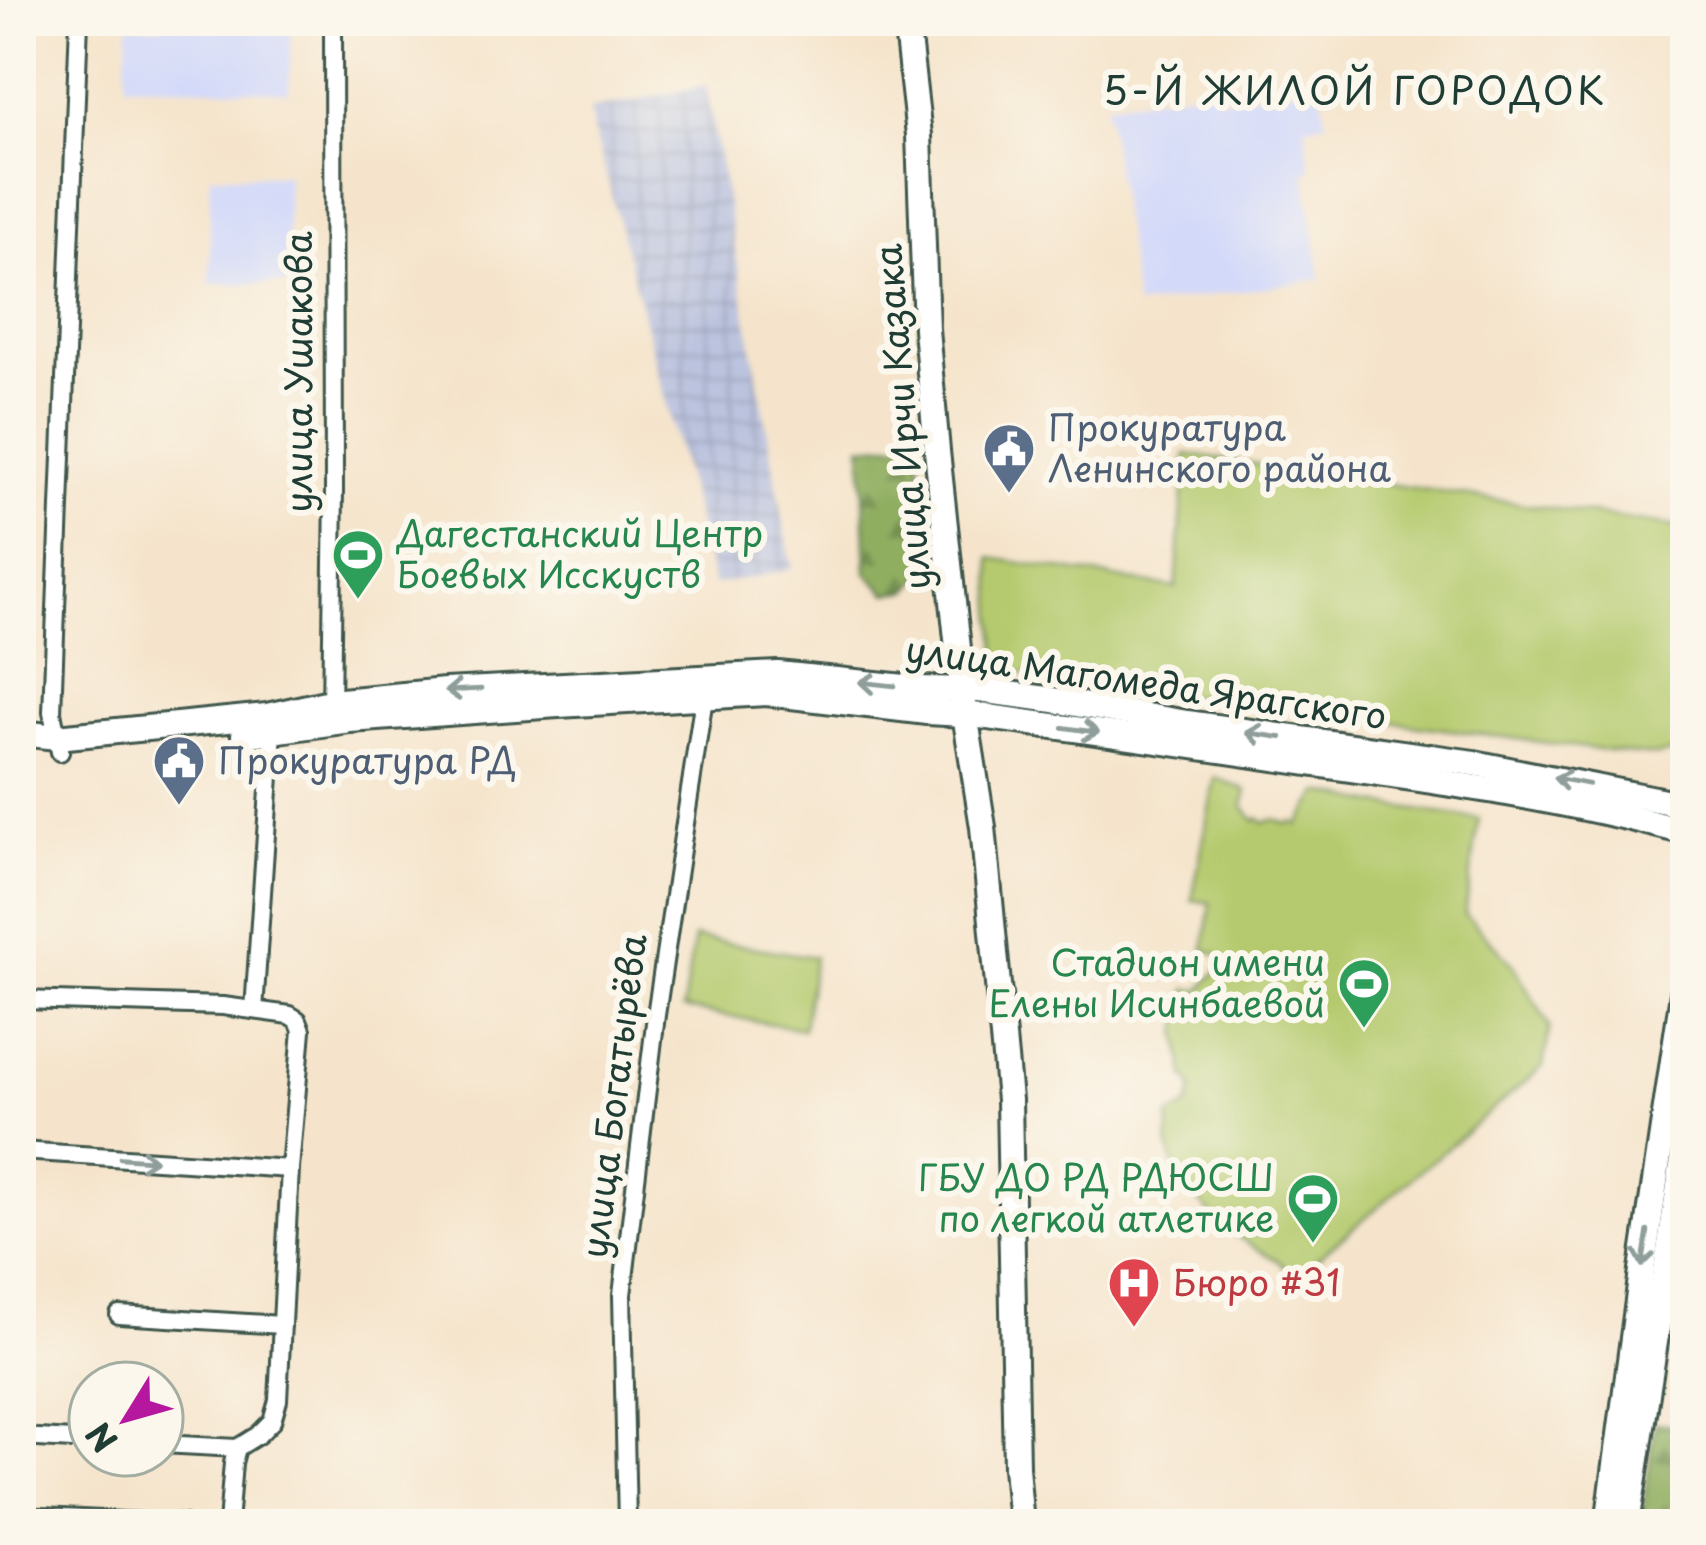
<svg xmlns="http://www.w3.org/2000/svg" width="1706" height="1545" font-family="'Playpen Sans',sans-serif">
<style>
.built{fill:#d3d9f9}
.industrial{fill:url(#industrial-grid)}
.forest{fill:url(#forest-firs);stroke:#58764a;stroke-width:3}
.park{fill:#b5ca6e;stroke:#6a8451;stroke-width:3}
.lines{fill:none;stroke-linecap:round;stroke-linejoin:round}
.street-casing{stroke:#3f564b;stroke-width:22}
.secondary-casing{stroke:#3f564b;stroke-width:30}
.primary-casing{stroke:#3f564b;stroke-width:30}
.street{stroke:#fff;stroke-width:16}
.secondary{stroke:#fff;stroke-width:24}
.primary{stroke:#fff;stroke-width:24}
.oneway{stroke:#8f9e9a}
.labels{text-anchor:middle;stroke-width:12;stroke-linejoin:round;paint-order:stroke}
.street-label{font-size:36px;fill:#1f3d34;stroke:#fbf7ec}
.service-label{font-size:36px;fill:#4e5e75;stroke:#fbf7ec;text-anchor:start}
.leisure-label{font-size:36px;fill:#27864d;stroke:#fbf7ec;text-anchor:end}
.health-label{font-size:36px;fill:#be3a42;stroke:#fbf7ec;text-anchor:start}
.neighbourhood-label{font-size:39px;letter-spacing:3px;fill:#1f3d34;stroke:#fbf7ec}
</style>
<defs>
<pattern id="industrial-grid" width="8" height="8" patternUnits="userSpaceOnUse" patternTransform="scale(3)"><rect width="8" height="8" fill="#bcc3de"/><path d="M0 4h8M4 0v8" fill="none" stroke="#a1a8bf"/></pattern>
<pattern id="forest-firs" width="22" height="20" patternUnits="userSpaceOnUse" patternTransform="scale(3)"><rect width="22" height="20" fill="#90ae61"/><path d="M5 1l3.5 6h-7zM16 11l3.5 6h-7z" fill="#758f51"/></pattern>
</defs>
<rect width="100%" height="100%" fill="#fbf7ec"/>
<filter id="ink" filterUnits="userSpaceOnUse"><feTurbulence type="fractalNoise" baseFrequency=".00833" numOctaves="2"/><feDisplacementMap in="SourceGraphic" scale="24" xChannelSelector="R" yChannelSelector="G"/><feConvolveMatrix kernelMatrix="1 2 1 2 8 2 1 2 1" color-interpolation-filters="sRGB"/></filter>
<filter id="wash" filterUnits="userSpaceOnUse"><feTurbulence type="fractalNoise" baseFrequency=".004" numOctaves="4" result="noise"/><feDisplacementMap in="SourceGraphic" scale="48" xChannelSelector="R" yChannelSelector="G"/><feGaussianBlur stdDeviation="2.7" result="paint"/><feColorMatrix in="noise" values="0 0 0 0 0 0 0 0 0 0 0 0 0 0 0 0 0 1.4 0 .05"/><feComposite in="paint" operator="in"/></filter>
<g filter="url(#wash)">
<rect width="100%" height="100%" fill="#f5e4cb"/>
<g class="built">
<path d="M163,21H292L289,92L125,84L128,25L162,27Z"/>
<path d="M1320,84L1326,122L1305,126L1311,169L1305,171L1321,279L1136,307L1105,104L1217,88L1220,99Z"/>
<rect x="210" y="175" width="77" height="109"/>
</g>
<path class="industrial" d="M706,86L792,569L714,585L589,110Z"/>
<g class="forest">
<path d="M919,442L926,571L909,591L887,593L867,573L862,446Z"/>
<path d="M1655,1423L1685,1427V1455L1675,1524H1641Z"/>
</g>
<g class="park">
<path d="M1186,454L1685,528V752L1679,751L1658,756L1631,754L998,670L991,558L1176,588Z"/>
<path d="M1215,777L1247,791L1243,805L1255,821L1259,818L1263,823L1275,819L1288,824L1293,821L1298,825L1321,792L1377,804L1479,819L1465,914L1512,963L1550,1027L1543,1066L1533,1075L1295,1277C1276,1254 1262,1254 1240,1238C1211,1218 1176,1183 1169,1147C1168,1138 1169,1126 1169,1117L1188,1106L1193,1089L1188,1078L1186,1079L1179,1033L1187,989L1201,990L1221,966L1219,955L1204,949L1211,903L1192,900Z"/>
<path d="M694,938L814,957L803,1029L683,1009Z"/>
</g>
</g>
<g filter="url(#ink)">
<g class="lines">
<g class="street-casing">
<g id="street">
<path d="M331,710L334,490L333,21"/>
<path d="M60,752L52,712L79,21"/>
<path d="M21,1000L223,1006L290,1015L298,1020L302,1030L290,1169L278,1400L272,1421L258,1435L237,1448L233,1463L228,1524"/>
<path d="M254,1010L273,732L270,724"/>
<path d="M21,1151L290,1169"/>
<path d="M119,1315L282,1325"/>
<path d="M21,1437L90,1441"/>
<path d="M162,1444L237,1448"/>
<path d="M21,1516L184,1524"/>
<path d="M627,1524L622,1295L656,1015L705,691"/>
<path d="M1685,1524V1522"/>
</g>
</g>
<g class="secondary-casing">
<path id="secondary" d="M906,21L919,135L926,329L937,451L965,714L983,827L1009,1100L1016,1467L1021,1524"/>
</g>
<g class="primary-casing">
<g id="primary">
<path d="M21,733L57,737L267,716L330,702L445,691L778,674L924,689L979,690L1047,699L1187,723L1474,763L1685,805"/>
<path d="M244,735L350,720L558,705L766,693L927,712L965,714C1080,729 1194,746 1308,763C1435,781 1562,798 1685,832"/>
<path d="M1608,1524L1644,1256L1685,980"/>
<path d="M1627,1524L1685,1147"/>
</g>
</g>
<use href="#street" class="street"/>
<use href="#secondary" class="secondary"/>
<use href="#primary" class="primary"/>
</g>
<defs><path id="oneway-shaft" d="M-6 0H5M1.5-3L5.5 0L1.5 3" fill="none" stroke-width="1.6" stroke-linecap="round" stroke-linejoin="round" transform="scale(3)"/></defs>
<g class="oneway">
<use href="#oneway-shaft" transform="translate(877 684) rotate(-174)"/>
<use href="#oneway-shaft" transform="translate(463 690) rotate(177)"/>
<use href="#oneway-shaft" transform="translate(1081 730) rotate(8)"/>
<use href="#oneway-shaft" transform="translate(1264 735) rotate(-172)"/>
<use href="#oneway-shaft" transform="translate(1571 781) rotate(-169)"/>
<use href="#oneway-shaft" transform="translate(138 1159) rotate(4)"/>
<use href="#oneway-shaft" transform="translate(1645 1249) rotate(99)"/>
</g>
</g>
<defs>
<g id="civic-pin" transform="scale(2.7)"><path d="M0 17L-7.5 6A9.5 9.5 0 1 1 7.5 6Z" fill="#5c6f8a" stroke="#fbf7ec"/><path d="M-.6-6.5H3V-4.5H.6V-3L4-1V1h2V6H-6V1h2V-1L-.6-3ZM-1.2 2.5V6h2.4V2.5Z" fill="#fff"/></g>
<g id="stadium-pin" transform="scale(2.7)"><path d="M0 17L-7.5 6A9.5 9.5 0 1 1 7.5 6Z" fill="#2e9e5b" stroke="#fbf7ec"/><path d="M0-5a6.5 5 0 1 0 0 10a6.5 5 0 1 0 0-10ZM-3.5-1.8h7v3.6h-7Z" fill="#fff"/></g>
<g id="hospital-pin" transform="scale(2.7)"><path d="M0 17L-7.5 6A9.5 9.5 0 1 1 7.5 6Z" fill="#e0444e" stroke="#fbf7ec"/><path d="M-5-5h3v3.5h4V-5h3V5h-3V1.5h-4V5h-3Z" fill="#fff"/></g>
</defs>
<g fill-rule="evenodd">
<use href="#civic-pin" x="1009" y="449"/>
<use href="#stadium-pin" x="358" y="555"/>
<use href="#civic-pin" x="179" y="761"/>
<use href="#stadium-pin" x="1364" y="984"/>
<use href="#stadium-pin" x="1313" y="1199"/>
<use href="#hospital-pin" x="1134" y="1283"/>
</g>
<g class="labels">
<g class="street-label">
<text transform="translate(299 372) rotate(-90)" y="13">улица Ушакова</text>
<text transform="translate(903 417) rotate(-95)" y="13">улица Ирчи Казака</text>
<text transform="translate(1146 683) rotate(8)" y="13">улица Магомеда Ярагского</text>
<text transform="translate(614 1096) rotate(-83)" y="13">улица Богатырёва</text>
</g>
<g class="service-label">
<text x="1048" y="441">Прокуратура<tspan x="1048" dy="41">Ленинского района</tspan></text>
<text x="218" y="774">Прокуратура РД</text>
</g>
<g class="leisure-label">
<text x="397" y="547" text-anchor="start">Дагестанский Центр<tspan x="397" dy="41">Боевых Исскуств</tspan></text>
<text x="1325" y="976">Стадион имени<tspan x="1325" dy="41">Елены Исинбаевой</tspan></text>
<text x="1274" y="1191">ГБУ ДО РД РДЮСШ<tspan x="1274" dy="41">по легкой атлетике</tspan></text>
</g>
<g class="health-label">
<text x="1173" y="1296">Бюро #31</text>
</g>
<g class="neighbourhood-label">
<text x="1355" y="105">5-Й ЖИЛОЙ ГОРОДОК</text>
</g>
</g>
<rect width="1706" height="1545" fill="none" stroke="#fbf7ec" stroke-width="72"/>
<g transform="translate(126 1419) rotate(233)"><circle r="57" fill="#fbf7ec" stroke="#a3ada2" stroke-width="3"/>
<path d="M0-9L21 45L0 30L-21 45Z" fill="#b5179e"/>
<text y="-18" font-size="33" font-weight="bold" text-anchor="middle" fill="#1f3d34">N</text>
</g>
</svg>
